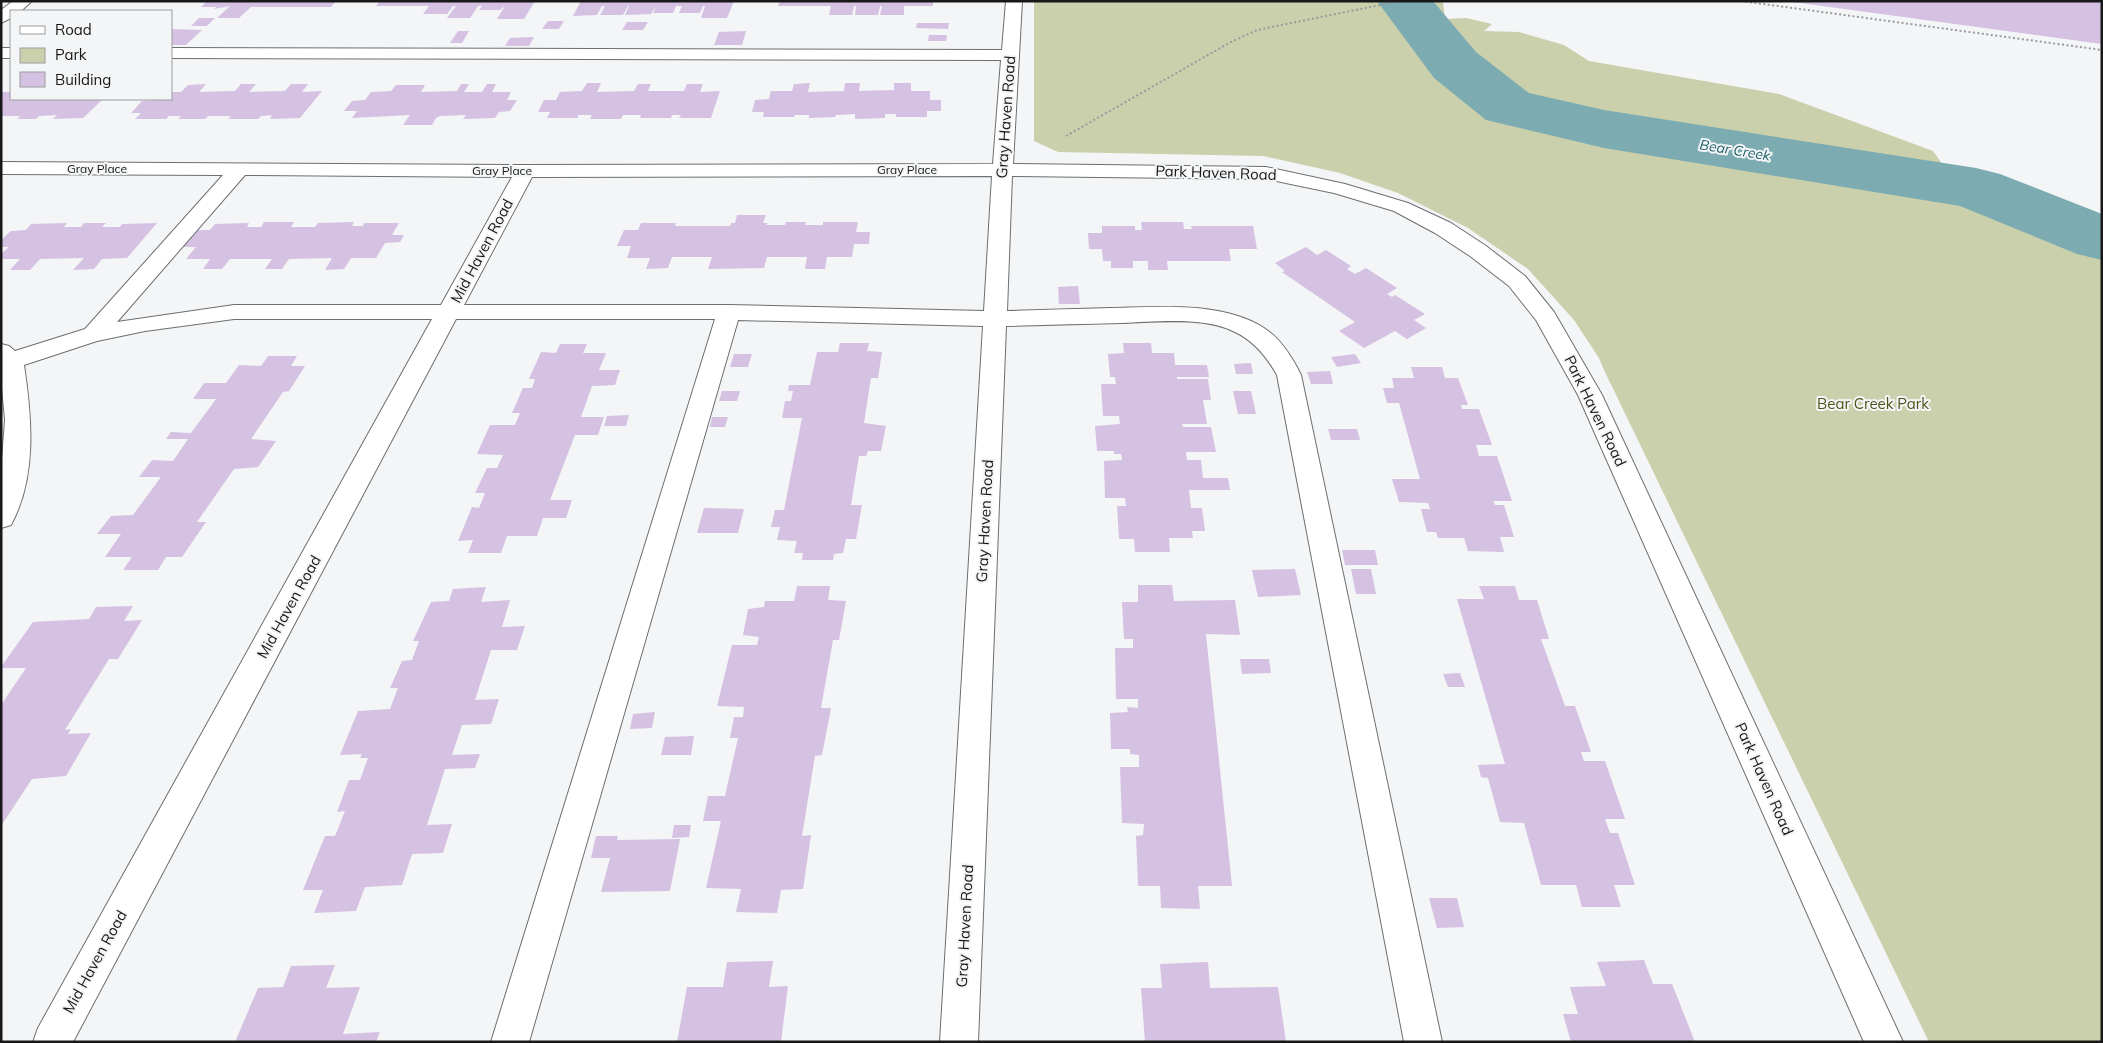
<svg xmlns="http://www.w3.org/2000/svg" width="2103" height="1043" font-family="Mulish,sans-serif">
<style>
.green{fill:#cad0ab}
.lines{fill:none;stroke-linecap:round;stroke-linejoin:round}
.river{fill:#7cacb2;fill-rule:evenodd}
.building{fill:#d5c1e2}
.minor-casing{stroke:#6c6e6f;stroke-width:2}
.path{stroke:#999a9b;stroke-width:2;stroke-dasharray:2 2.5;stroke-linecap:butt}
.minor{fill:#fff;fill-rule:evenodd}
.labels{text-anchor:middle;stroke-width:4;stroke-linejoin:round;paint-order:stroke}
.far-street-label{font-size:12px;fill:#181819;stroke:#f3f5f6}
.far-water-label{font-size:14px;font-style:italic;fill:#1d5e66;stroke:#f3f5f6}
.street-label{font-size:15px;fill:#181819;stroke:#f3f5f6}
.park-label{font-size:15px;fill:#4e5419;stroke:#f3f5f6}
</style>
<rect width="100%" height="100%" fill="#f3f5f6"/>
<path class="green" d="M1034,1H1404L1408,6L1427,1L1443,2L1445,19L1466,18L1492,24L1484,31L1519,32L1564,45L1589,61L1779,94L1933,151L1957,185L1976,188L2102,239V1042H1929L1604,370L1599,358L1574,320L1528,269L1468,228L1398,193L1340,173L1263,156L1058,152L1034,141Z"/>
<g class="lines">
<path class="river" d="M1377,1H1433L1476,52L1529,93L1604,110L1976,168L2000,174L2102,214V260L2077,254L1960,206L1604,148L1486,120L1434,78Z"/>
</g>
<g class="building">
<path d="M207,1H336L331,7H251L239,18H217L230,6L214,9L216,7H201Z"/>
<path d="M380,1H535L524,19H497L505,6L500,10H479L482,6H478L470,18H447L456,6H453L447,14H423L429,6H376Z"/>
<path d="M581,1H734L727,18H701L705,6H703L700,13H679L682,6H676L673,13H653L656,6L651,14L625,15L629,6H628L623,15H600L605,6H602L597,15L573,16Z"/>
<path d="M780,1H933V6H904V15H880L882,6H880L878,15H855L856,6H854L852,15H829L831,6H778Z"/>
<path d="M1793,1H2102V44L1793,2Z"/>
<path d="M199,18H215L207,26H191Z"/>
<path d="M548,21H564L559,29H542Z"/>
<path d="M627,22H648L643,30H622Z"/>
<path d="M917,23H949L948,29L916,28Z"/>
<path d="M171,29L202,30L186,45H171Z"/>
<path d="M458,31H469L462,43H450Z"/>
<path d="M746,31L742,45H714L719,32Z"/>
<path d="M929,35H947L946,41H928Z"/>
<path d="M534,37L529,46H505L510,38Z"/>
<path d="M587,83H601L597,92L634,91L638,84H651L648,91H684L687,84H703L700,92L720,91L711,118H679L681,115H672L671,118H640L641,115H623L621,119H590L592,115H578V118H547L550,112H538L544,100H556L560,92L582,91Z"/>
<path d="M810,83L808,92L844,91L845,83H860L859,91L894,90V83H911V91H930V100H941V111H927V117H896V114H885V118L855,119V114L836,115L835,117L809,118V115H795L794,117H763L764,112H752L755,100L769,99L771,91H792L794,84Z"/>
<path d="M206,84L199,92L235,91L241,84H256L249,92L285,91L291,84H308L302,92L322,91L300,118L270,119L272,115L261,116L258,119H228L231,116H208L205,119H178L181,116H169L166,119H135L141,113H131L142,101L171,99V92H181L188,85Z"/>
<path d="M461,84H469L464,92H482L487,84H496L492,92H511L507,100H517L510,111L499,112L495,118L463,119L466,115L440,116L436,118L432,125H403L410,115L352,118L357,111H344L352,101L365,100L371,92L391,91L396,85H425L421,92L457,91Z"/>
<path d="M1,92H11V99H103L83,118L53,119L57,115L39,116L36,119H17L20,116H1Z"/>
<path d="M737,215H766L763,223H768L766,225H785L786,222H806L805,225H823V222H858L856,232H870L869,244H854L852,257H827L825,269H805L807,257H767L764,268L708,269L712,257H672L668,268L646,269L650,258H627L631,246H617L624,230H638L641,223H676L675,226H730L731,223H735Z"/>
<path d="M264,222H294L291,227H315L318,223L354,222L352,226H363L364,223H399L392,235H404L400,242L385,243L376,258H351L344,269L325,270L332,258L289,259L282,269H265L272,259H230L222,269H203L210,259H186L196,247H183L195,230H210L215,224L249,223L247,227H261Z"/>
<path d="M1141,222H1183L1184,229H1192L1191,226H1253L1257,249H1229L1231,261H1167L1168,270H1148V261H1133V268H1111V261H1103L1102,249H1089L1088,233H1102V226H1135V230H1142Z"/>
<path d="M67,223L64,227H81L84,223H106L102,227H120L122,224L157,223L127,258L102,259L94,269L73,270L84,258L40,259L30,270H10L20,259H1V254L9,247H1V240L11,231L26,230L31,224Z"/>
<path d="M1306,247L1317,255L1326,250L1351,266L1347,269L1355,274L1366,268L1397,288L1387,294L1392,297L1395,295L1425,314L1414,320L1426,328L1407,339L1395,331L1364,348L1339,331L1355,322L1282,272L1285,271L1275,263Z"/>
<path d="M1078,286L1080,304H1059L1058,287Z"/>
<path d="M840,343H869L867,351L882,352L878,378H871L864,423L886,426L881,451H868L866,456H859L851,505H862L856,539H846L843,553L834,554L833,560H802L803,553H794L797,541L777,540L780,527H771L775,510H784L802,418H782L785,401H791L793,391H788L789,385H810L817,352H838Z"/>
<path d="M1123,343H1151L1152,353H1174L1175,365H1207L1209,377H1177V379H1208L1211,400H1203L1207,424H1182L1183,427H1211L1216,452H1186L1187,460H1201L1203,478H1228L1230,490H1189L1191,508H1202L1205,531H1192L1193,538H1169L1170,552H1135L1134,539H1119L1117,506H1126L1125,498H1105L1104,461L1122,460L1121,454H1114V451H1097L1095,426L1120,424L1119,416H1103L1101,384H1116L1115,377H1110L1108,354L1124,353Z"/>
<path d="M560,344H587L583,353H606L599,370H620L615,385L592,386L581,417H604L598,435H575L550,500H572L566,518H543L537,536H507L501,553H468L473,540L458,541L472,507L479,508L485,493H475L487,468H497L503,455L477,454L490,425H515L520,413H512L523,388H532L535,379H529L541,352L556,353Z"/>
<path d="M734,354H752L748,367H730Z"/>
<path d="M1355,354L1361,363L1337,367L1331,357Z"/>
<path d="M268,356H297L291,366H305L289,391L283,392L251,439L276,441L258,467L234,469L197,522H206L182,557H166L158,570H123L132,557H105L121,534H97L111,516L133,515L161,477H139L152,460L173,461L188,439H166L171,432L191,433L216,399H193L204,383H226L239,365L261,366Z"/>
<path d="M1251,363L1253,374H1236L1234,364Z"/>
<path d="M1411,367H1442L1445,378H1458L1468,405H1461L1462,409H1479L1492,445H1476L1479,456H1497L1512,501H1493L1495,505H1504L1514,537H1500L1504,552L1468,551L1464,538H1438L1436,532H1427L1421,509H1430L1428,503L1399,502L1392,479H1420L1399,403H1387L1383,388H1394L1392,378H1414Z"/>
<path d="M1330,371L1333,384H1311L1307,372Z"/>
<path d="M722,391H740L737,401H719Z"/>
<path d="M1233,391H1251L1256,414H1238Z"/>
<path d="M629,415L626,426H604L607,416Z"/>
<path d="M712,417H728L725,427H710Z"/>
<path d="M1328,429H1357L1360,440H1331Z"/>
<path d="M704,508L744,509L738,533H697Z"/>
<path d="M1342,550H1375L1378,565H1345Z"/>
<path d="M1295,569L1301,595L1258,597L1252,570Z"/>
<path d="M1351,569H1371L1376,594H1356Z"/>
<path d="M1138,585H1172L1174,601L1235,600L1240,635L1206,634L1232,886H1198L1200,909L1161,908L1160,886H1138L1136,836L1143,835L1144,824L1122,823L1120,767H1139V755L1130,754V749H1111L1110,713L1128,712L1127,707L1138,708V699H1116L1115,648H1133V639H1124L1122,602H1138Z"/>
<path d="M797,586H830L828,600L846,601L839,640H833L821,708H831L822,755L815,756L802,836L811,835L803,889L781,890L777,913L736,912L741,889L706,888L721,821H703L708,796H725L738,738H730L734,717H743L744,707L717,706L732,645H757L759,637L743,635L748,609L764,607L765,601H794Z"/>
<path d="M1479,586H1515L1519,600H1537L1549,639H1541L1565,706H1575L1591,752H1581L1584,761H1605L1625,819H1605L1610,833H1618L1635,885H1614L1621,907H1582L1576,885H1541L1524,823L1500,822L1488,778L1481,777L1478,765L1505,764L1457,599H1484Z"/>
<path d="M486,587L481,602L510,600L502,627L525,626L517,650H491L475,700L499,699L491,724L462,725L452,755L480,754L475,768L445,769L427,825L452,824L443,853L412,854L402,885L365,887L356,911L314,913L323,890H303L325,836H335L345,811L337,812L349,780H360L368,758H360L362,754L340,755L358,711L390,709L398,688H390L402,661L412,660L419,641H413L431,602L449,601L453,589Z"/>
<path d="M133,606L124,621L142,620L118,659H109L65,730L71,729L68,734L91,733L66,776L32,779L1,826V705L26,668H1V667L33,622L89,619L96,607Z"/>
<path d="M1240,659H1269L1271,673L1242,674Z"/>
<path d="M1460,673L1465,687H1448L1443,674Z"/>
<path d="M655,712L652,728L630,729L633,714Z"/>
<path d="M694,736L691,755H661L665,737Z"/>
<path d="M674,825H691L689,837L672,838Z"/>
<path d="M596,836H618L617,840L680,839L670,891L601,892L610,858H591Z"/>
<path d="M1429,898H1457L1464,927L1437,928Z"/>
<path d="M1644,960L1653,984H1672L1695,1042H1571L1563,1014H1578L1570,987L1606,986L1597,962Z"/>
<path d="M773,961L769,987L788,986L781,1042H677L687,987H723L727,962Z"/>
<path d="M1208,962L1210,988L1278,987L1286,1042H1145L1141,988H1162L1160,964Z"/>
<path d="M335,965L326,988L360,987L343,1034L380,1032L376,1042H235L258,988L283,987L291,966Z"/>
</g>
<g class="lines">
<g class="minor-casing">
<g id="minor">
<path d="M13,1H32L21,11H11V18L1,23V10Z"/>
<path d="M1006,1H1022L1013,164L1266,167L1345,184L1408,203L1451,223L1486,246L1525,276L1554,312L1602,395L1903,1042H1864L1578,395L1536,320L1509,286L1470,256L1435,233L1394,211L1334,193L1266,179L1012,176L1007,311C1041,310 1076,309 1110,308C1157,307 1222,301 1264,328C1281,339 1292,357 1301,375L1442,1042H1404L1277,375C1267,357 1254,341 1235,332C1204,316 1155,322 1121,323C1083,324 1045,325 1006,326L978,1042H940L983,326L738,320L529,1042H491L715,319H456L73,1042H33L38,1028L432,319H234L145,331L97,341L24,365C32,418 37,477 11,525L1,528V473L5,420L1,378V344L9,346L15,351L85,329L223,175L1,174V162L525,165L993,164L1001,60L171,58V48L1002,50ZM245,175L512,177L441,305H234L117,322ZM992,176L984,311L729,305H464L532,177Z"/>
<rect x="1" y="48" width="10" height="10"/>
</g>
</g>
<g class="path">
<path d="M1741,1L2102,50"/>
<path d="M1066,136L1229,43L1257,30L1400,1"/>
</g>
<use href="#minor" class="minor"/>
</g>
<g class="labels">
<g class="far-street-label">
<text x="97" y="173">Gray Place</text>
<text x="907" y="174">Gray Place</text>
<text x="502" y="175">Gray Place</text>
</g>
<g class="far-water-label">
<text transform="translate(1735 150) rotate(9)" y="5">Bear Creek</text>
</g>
<g class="street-label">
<text transform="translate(1006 117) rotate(-86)" y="5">Gray Haven Road</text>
<text transform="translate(1216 173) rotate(2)" y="5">Park Haven Road</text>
<text transform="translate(482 251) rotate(-62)" y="5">Mid Haven Road</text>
<text transform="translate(1595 411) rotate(64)" y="5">Park Haven Road</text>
<text transform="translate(985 521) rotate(-87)" y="5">Gray Haven Road</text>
<text transform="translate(289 607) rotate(-61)" y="5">Mid Haven Road</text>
<text transform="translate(1764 779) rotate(66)" y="5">Park Haven Road</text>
<text transform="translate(965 926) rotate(-87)" y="5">Gray Haven Road</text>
<text transform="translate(95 962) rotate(-61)" y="5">Mid Haven Road</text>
</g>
<g class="park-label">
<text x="1873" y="409">Bear Creek Park</text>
</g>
</g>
<rect width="2103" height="1043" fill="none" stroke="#181819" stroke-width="5"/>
<rect x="10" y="10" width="162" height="90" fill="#f3f5f6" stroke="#9b9d9e"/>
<rect x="20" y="26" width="25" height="8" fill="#ffffff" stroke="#9b9d9e"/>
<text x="55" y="35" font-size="15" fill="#181819">Road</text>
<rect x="20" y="48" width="25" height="15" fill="#cad0ab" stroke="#9b9d9e"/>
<text x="55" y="60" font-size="15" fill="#181819">Park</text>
<rect x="20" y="72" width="25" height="15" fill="#d5c1e2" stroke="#9b9d9e"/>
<text x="55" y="85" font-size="15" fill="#181819">Building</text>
</svg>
